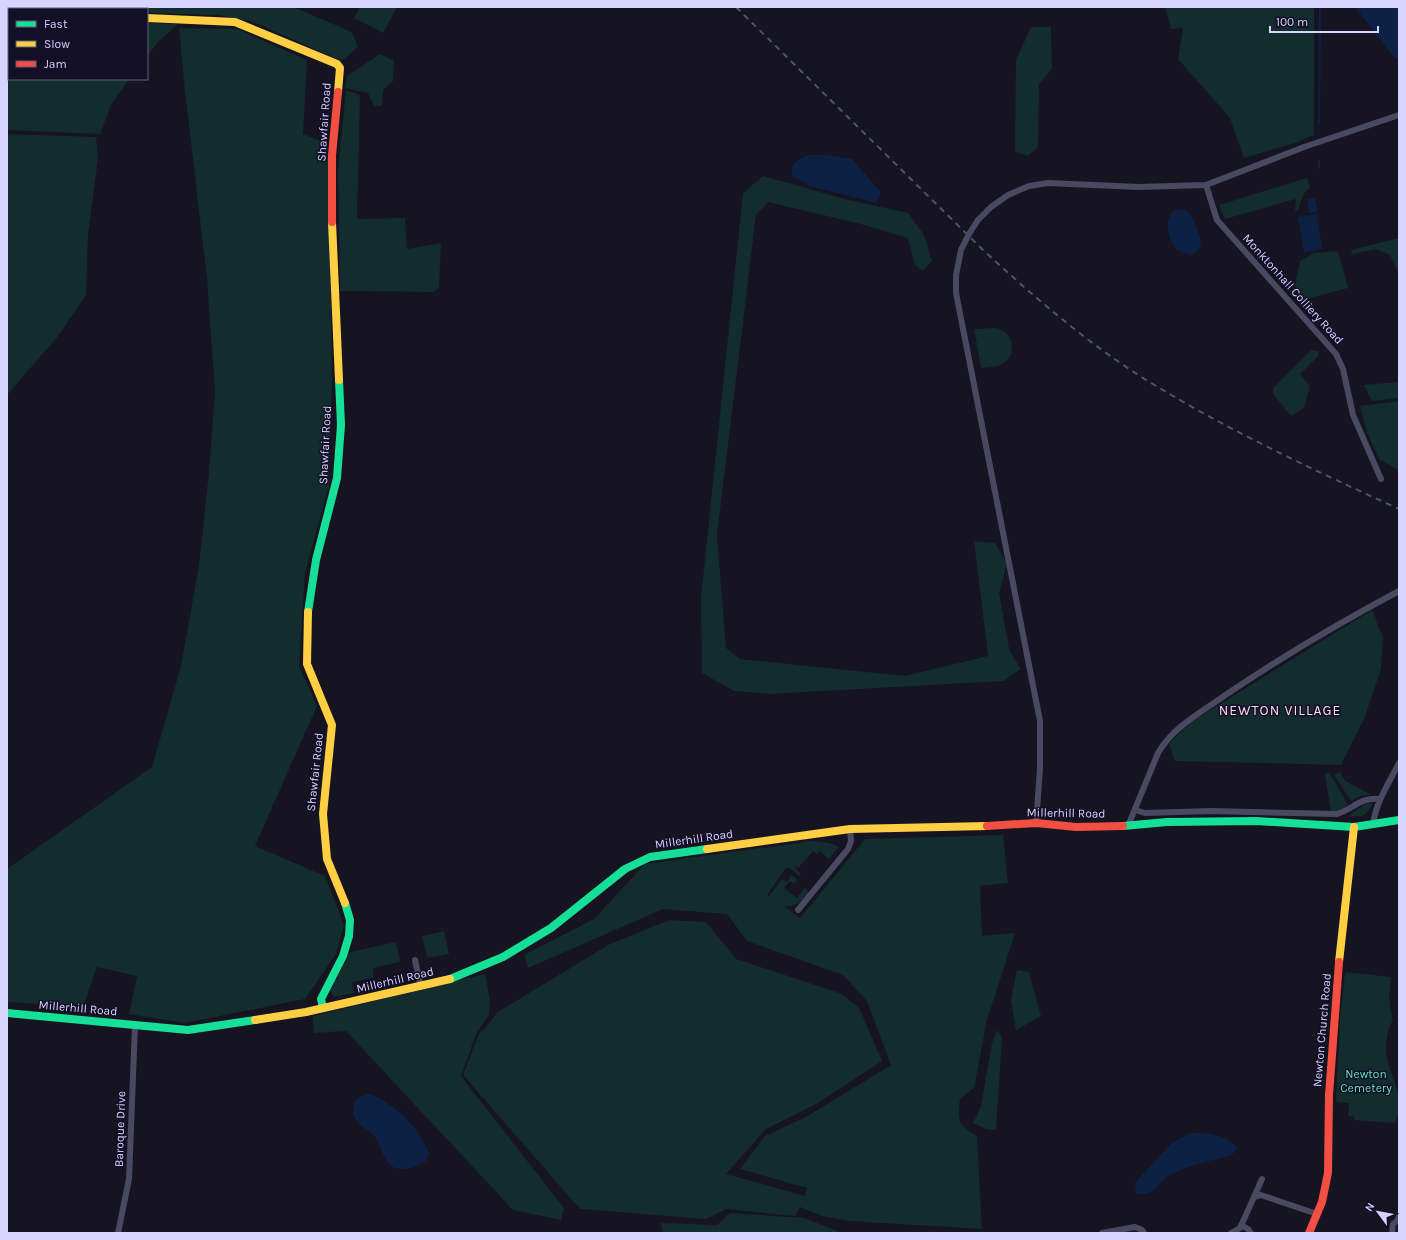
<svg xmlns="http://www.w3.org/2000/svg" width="1406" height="1240" font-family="Karla,sans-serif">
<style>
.green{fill:#132c2d}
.water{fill:#0d2144}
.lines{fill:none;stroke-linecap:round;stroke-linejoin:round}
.stream{stroke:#0d2144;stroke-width:2}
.street{stroke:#4a4962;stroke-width:6}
.fast{stroke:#16e098;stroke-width:8}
.slow{stroke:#ffcf43;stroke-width:8}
.jam{stroke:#f24e42;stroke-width:8}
.rail{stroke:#43596b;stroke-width:2;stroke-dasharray:6 5;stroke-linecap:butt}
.street-bridge{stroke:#4a4962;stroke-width:6}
.labels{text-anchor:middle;stroke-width:3;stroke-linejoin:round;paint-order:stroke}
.street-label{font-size:12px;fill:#d9d4ff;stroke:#130f26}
.park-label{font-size:12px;fill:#5fe0c0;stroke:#130f26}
.quarter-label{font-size:14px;letter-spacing:1px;fill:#ffd6f0;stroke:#130f26}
</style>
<rect width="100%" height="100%" fill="#161421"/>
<g class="green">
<path d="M7,7H293L352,32L358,47L342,61L251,21L219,15L147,13V9H37Z"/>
<path d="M360,7H397L383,33L354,18Z"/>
<path d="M1165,7H1314V135L1295,143L1244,158L1230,118L1178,59L1183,28L1171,29Z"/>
<path d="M7,18H9V79H129L111,105L100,134L7,130Z"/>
<path d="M147,23L178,24L159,41L147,56Z"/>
<path d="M1031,27H1051L1052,69L1039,84L1038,147L1028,156L1015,152L1016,60Z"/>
<path d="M179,28L237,29L307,60L303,134L328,144L332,380L329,486L305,573L299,666L317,706L255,846L325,876L344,925L336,954L305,999L185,1023L129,1014L137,976L97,967L83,1007L7,1002V869L152,767L181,666L199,565L209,472L215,392L207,279L185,91Z"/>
<path d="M380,54L394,61L393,81L383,90L382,106H374L368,93L345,88L347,76Z"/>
<path d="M346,90L360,95L357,219L405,218L407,249L441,243L439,287L434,292L340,291L338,170Z"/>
<path d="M7,134L96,137L98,159L88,234L86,295L58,336L7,395Z"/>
<path d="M763,176L845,199L908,213L924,235L932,261L922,271L915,265L908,238L857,223L768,202L756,215L717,535L726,648L740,659L905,676L988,656L974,541L995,543L1007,564L999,593L1009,649L1021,669L1003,681L769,694L734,691L702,673L701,598L743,193Z"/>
<path d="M1307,178L1310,188L1304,193L1298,210H1295L1296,199L1225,219L1219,205Z"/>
<path d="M1399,238V274L1390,255L1376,249L1352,254L1351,250Z"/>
<path d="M1338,251L1348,288L1303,300L1295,287L1300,261L1314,253Z"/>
<path d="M996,328C1014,331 1019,357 1000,365C995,367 987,367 981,368L974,329Z"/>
<path d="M1311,350L1318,351V356L1300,374L1310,386L1304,408L1291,416L1273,394V388Z"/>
<path d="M1399,382V398L1372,401L1364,385Z"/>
<path d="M1399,401V470L1380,460L1367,433L1360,406Z"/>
<path d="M1372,610L1383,637L1381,669L1364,719L1341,765L1175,761L1169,744L1191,722Z"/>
<path d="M1340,772L1344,780L1371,795L1361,796L1351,801L1334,775Z"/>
<path d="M1330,773L1348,805L1338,811L1331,812L1325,774Z"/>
<path d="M1365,804H1372C1366,818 1361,816 1347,817Z"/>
<path d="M1003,835L1008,883L980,886L982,936L1015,933L987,1020L974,1088L960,1099C957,1122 958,1124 977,1136L982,1229L850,1221L822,1216L800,1207L795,1216L726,1209L706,1219L580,1209L463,1075L478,1036L498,1012L608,945L669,920L706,922L736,959L842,994L859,1008L882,1061L818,1103L766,1129L726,1174L805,1196L807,1188L740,1169L765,1136L806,1117L891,1065L867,1001L843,975L747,941L727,914L663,909L528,968L524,955L594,919L645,864L812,841L829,843L839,847L829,859L820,851L817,854L813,851L798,868L796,866L795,868L801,874L799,876L790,868H786L767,895L769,896L782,879L787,882L791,875L798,880L794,884L790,881L784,888L797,898L805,888L809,892C802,900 796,908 784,906L800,918L865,839Z"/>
<path d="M444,931L449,954L427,958L422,936Z"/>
<path d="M396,942L400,962L373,968L374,977L352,982L354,993L334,997L330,991L350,952Z"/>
<path d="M1017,970L1029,972L1041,1016L1016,1030L1011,1000Z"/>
<path d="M1345,972L1391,977C1389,992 1388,1005 1393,1020C1387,1029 1385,1047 1387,1058C1392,1081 1406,1099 1395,1123L1354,1120V1117L1348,1116L1349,1103L1336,1102L1340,1019Z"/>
<path d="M485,974L490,1000L489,1015L476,1034L461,1076L564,1208L561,1220L513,1210L346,1031L314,1033L313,1016Z"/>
<path d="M997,1030L1002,1038L996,1130L986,1129L973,1123L981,1106L992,1043Z"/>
<path d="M730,1213L804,1218L840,1232L858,1233H663L661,1223L717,1225Z"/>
</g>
<g class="water">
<path d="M1355,7H1399V60L1394,57Z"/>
<path d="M808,155H827L852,159L881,192L876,203L809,186L792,175C791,163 798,159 808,155Z"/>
<path d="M1315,198L1318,212L1309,213L1307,199Z"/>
<path d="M1176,209C1182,210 1187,210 1191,215C1193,218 1202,240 1201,244C1200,249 1196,253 1191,255L1178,251C1168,241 1162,218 1176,209Z"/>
<path d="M1317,214L1322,249L1304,252L1298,217Z"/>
<path d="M369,1094C394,1102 420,1129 429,1153L426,1161C416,1166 406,1172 395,1168C384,1163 381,1146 375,1137C370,1130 358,1126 355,1118C351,1111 354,1105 357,1098Z"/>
<path d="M1191,1133C1208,1133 1225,1134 1237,1147L1232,1155C1212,1161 1189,1165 1170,1175C1155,1183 1157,1196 1136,1194L1135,1183L1140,1177L1173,1142Z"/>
</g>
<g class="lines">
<g class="stream">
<path d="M1319,124L1320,7"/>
<path d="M1319,161V168"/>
</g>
<g class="street">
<path d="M7,15H9"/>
<path d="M1206,185L1217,220L1336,354L1343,369L1353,415L1381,479"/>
<path d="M978,220L991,207L1008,195L1029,186L1048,183L1139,187L1206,185L1304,147L1399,115"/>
<path d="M961,250L956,275V293L1040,721V769L1036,823"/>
<path d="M1135,810L1145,813L1211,811L1337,814C1354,809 1359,797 1380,799"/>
<path d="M1373,824C1376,802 1389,783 1399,763"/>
<path d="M1128,826L1158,753C1173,727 1200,713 1224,696C1280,658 1339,623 1399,591"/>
<path d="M798,910L848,849L851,841L850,829"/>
<path d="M415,960L421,987"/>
<path d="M1254,1197L1262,1179"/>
<path d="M1241,1225L1248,1229L1251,1233"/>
<path d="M118,1233L129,1179L135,1025"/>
<path d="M1102,1233L1135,1227L1142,1230L1144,1233"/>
<path d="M1231,1233L1240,1228L1254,1197L1261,1195L1317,1214"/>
<path d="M1392,1233L1393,1224L1398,1220L1399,1215"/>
</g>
<g class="fast">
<path d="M308,612L316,560L337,478L341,425L339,380"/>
<path d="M1123,826L1167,822L1256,821L1354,827L1399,820"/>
<path d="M450,979L503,957L551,928L625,869L650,857L707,849"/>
<path d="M323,1008L321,999L343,956L349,936L350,920L345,903"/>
<path d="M7,1013L188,1030L255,1020"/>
</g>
<g class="slow">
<path d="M147,18L235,22L337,64L340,68L338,92"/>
<path d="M332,222L339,380"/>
<path d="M308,612L307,664L332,725L323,814L327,859L345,903"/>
<path d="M707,849L850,829L987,826"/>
<path d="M1339,962L1354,827"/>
<path d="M255,1020L306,1012L450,979"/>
</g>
<g class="jam">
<path d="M332,222V155L338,92"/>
<path d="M987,826L1036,823L1076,827L1123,826"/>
<path d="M1309,1233L1322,1202L1328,1173L1329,1095L1339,962"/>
</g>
<path class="rail" d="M736,7L982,249C1036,299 1093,348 1156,386C1234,433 1316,471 1399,509"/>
<path class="street-bridge" d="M961,250L969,234L978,220"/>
</g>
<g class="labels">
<g class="street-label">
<text transform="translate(324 122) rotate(-86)" y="4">Shawfair Road</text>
<text transform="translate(1293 289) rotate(48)" y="4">Monktonhall Colliery Road</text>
<text transform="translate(325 445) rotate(-87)" y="4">Shawfair Road</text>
<text transform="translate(315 772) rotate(-84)" y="4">Shawfair Road</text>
<text transform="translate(1066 813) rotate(1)" y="4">Millerhill Road</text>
<text transform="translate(694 839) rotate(-8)" y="4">Millerhill Road</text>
<text transform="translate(395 980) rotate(-13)" y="4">Millerhill Road</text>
<text transform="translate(78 1008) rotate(5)" y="4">Millerhill Road</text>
<text transform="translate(1322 1030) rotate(-85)" y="4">Newton Church Road</text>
<text transform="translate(120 1129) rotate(-88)" y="4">Baroque Drive</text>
</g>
<g class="park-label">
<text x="1366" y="1078">Newton<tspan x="1366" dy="14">Cemetery</tspan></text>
</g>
<g class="quarter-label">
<text x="1280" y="715">NEWTON VILLAGE</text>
</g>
</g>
<rect width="1406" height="1240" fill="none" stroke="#d9d4ff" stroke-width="16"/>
<rect x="8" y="8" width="140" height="72" fill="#130f26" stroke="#625e7d"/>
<rect x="16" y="21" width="20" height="6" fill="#16e098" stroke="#625e7d"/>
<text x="44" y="28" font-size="12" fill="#d9d4ff">Fast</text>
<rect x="16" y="41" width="20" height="6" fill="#ffcf43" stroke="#625e7d"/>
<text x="44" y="48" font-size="12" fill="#d9d4ff">Slow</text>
<rect x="16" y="61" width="20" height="6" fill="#f24e42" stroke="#625e7d"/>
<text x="44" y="68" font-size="12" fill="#d9d4ff">Jam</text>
<g transform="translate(1378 1212) rotate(302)" stroke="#130f26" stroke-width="3" paint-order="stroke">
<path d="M0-3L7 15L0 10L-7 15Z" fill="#d9d4ff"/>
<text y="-6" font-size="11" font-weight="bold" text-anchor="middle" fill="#d9d4ff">N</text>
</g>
<path d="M1270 26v6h108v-6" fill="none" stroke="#d9d4ff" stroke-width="2"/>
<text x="1276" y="26" font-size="12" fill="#d9d4ff" stroke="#130f26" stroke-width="3" paint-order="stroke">100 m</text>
</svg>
